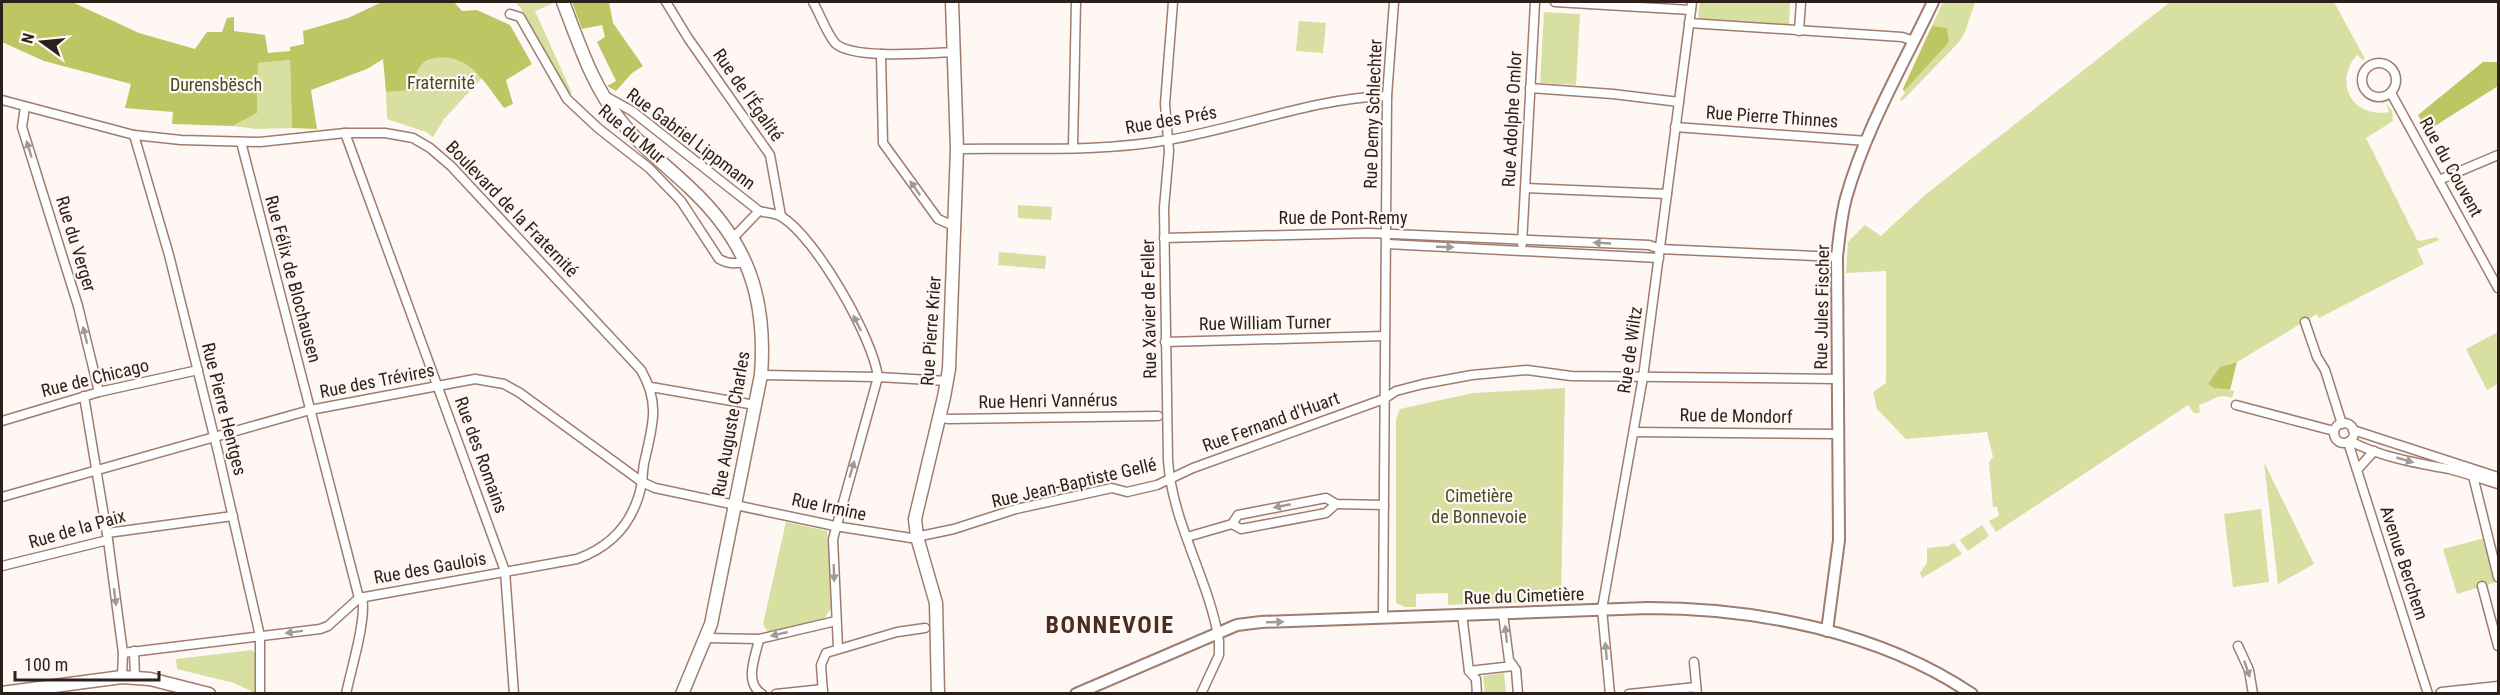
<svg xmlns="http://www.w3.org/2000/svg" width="2500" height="695" font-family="'Roboto Condensed',sans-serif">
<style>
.green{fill:#d7dfa1}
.forest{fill:#bcc764}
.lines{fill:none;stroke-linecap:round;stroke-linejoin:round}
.minor-casing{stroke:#9e7d6e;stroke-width:11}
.tertiary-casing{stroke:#9e7d6e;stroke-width:14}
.secondary-casing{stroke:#9e7d6e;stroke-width:15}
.primary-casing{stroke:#9e7d6e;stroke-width:15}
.minor{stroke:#fff;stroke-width:8}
.tertiary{stroke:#fff;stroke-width:10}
.secondary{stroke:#fff;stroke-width:12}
.primary{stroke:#fff;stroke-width:12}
.oneway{fill:#a09a98}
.labels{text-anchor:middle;stroke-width:4.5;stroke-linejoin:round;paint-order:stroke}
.park-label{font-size:18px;fill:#484c23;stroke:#fef7f3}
.street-label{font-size:18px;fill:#2d1f19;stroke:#fef7f3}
.district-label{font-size:24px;font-weight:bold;letter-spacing:1.5px;fill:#492d20;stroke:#fef7f3}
</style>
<rect width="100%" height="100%" fill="#fef7f3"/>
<g class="green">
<path d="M515,2H556L535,11L572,93L568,95L520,7Z"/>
<path d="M1700,2H1790L1789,26L1702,20L1698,16Z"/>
<path d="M1943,2H1975L1965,32L1959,42L1902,101L1900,99L1905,93L1903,89Z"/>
<path d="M2170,2H2334L2365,59L2363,60L2357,55C2333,82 2352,119 2389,112L2386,103L2392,111L2393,121L2366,138L2417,240L2420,241L2437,237L2439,240L2417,249L2424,264L2319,318L2317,314L2237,362L2220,367L2214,388L2234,391L2232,398C2218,392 2212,402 2199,405L2200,413H2194L2188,405L1996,532L1989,521L1999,516L1997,507H1993L1989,462L1993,457L1987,432L1906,439L1877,409L1873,392L1886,383V271L1846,273L1848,242L1865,225L1881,236L1925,195Z"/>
<path d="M1544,12L1580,14L1576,85L1540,83Z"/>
<path d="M1299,21L1326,23L1323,53L1296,51Z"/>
<path d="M444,56L461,59L482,78L444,119L433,137L426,132L387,119L386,92L413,90C417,65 418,61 444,56Z"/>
<path d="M290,60L292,128L257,129L233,126L257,113L258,63Z"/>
<path d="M1018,205L1052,207L1051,220L1018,218Z"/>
<path d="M999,252L1046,256L1045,269L998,265Z"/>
<path d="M2498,332V384L2487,390L2466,349Z"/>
<path d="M1565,388L1561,601L1448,605V593L1416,594V607H1405L1396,603V420L1400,409L1473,393Z"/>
<path d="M2264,462L2314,564L2278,584Z"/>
<path d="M2261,509L2269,582L2233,587L2224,514Z"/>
<path d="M786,522L827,531L832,607L823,620L768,632L763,624Z"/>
<path d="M1982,525L1989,536L1968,551L1960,540Z"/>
<path d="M2485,538L2496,582L2457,594L2443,549Z"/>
<path d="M1954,543L1962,554L1922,578L1920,573L1927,563V548L1948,546Z"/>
<path d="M252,650L255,654V693L234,683L177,669L176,659Z"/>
<path d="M1504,673L1506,693H1485L1483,676Z"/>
</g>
<g class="forest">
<path d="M2,2H72L139,33L195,49L207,32H222L227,18L234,17V31L265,35L268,53L290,51V47L304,44L303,31L348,18L382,2H454L462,11L477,10L510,25L532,64L506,80L513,104L504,108C486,84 468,52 435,58C417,61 416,74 413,90L386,92L383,59L367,69L311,90L317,129L292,128L290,60L258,63L257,113L233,126L172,124L173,112L125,108L131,84L44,61L2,42Z"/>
<path d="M572,2H609L613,23L643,66L632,73L616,91L607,86L616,81L597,42L605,37L602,25L582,29Z"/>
<path d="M1932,26L1947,28L1949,42L1904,91L1903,89Z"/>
<path d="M2483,62H2498V86L2427,131L2418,115Z"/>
<path d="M2237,362L2230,390L2214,388L2208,384L2220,367Z"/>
</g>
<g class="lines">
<g class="minor-casing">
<g id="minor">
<path d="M666,2L688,38L770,155L781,216"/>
<path d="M813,2C820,14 826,32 835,43C851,60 931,53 955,52"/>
<path d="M1173,2L1165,104L1169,151L1164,208L1168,460C1172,523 1209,579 1219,641V655L1201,694"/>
<path d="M1555,2L1691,10"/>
<path d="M510,14L520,17L567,99L598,128L649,168L681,201L719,259C728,264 736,265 746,261"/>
<path d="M1689,23L1902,37L1914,41"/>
<path d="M1799,31L1801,2"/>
<path d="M881,54L883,143L938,219L956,227"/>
<circle cx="2379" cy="80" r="17"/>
<path d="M1530,88L1613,94L1679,102"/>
<path d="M2391,93L2498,288"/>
<path d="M605,96L632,111L759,211C766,213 776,213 782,217C816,238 873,338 878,377L833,539L838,648"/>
<path d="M2,100L134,135L181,140L260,142L345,133H385L413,138L430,148L451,166L641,370C660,403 653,424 645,459C643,466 643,474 642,482C635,521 613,546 577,559L359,598L328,626L320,629L123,653"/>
<path d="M25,107L22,127L78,306L99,392"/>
<path d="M1675,127L1867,141"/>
<path d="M345,133L505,571L514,694"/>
<path d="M134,135L169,255L218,452L260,636V694"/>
<path d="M241,142L359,598"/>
<path d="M1073,147L1076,2"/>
<path d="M957,149C1023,148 1103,152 1168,140C1241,128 1313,98 1387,96"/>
<path d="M2439,180L2498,155"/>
<path d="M1525,188L1667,194"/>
<path d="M733,238L759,211"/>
<path d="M1164,238L1369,233L1649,245L1660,249L1837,257"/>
<path d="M1387,244L1659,258"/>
<path d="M1522,244L1535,2"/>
<path d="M2305,322L2317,357L2325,370L2342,424"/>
<path d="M1165,342L1385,336"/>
<path d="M761,375L878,377L947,381"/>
<path d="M651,387L755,405"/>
<path d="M2236,405L2334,431"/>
<path d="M939,417L948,419L1158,416"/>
<path d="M2,421L99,392L198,370"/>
<circle cx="2344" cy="433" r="10"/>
<path d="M2353,430L2498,477"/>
<path d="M1634,432L1838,434"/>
<path d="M2350,441C2380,457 2416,463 2449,469C2465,473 2482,479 2498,484"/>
<path d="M2348,442L2428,694"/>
<path d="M2357,470L2374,451"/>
<path d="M2473,476L2498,577"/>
<path d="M2,497L310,410L475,379L504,384L520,393L642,482L655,488L835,526L911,538L954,529L1016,509L1112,488L1127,492L1157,485L1193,468L1384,399L1396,391L1423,384L1472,375L1527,370L1571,376L1838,379"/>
<path d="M1232,524L1241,529L1326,513L1336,504"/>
<path d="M107,533L233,516"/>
<path d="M1187,537L1232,524L1238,515L1326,498L1336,504L1384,505"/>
<path d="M108,540L123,653L122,677"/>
<path d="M2,566L108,540L84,396"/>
<path d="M2482,586L2498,646"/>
<path d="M1462,614L1469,671L1476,679L1477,694"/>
<path d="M1503,614L1509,660L1516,670L1518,694"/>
<path d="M1383,617L1387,96L1394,2"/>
<path d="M706,638L759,639L836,621"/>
<path d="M759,639C756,656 743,682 762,694"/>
<path d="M2238,646L2249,670L2253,694"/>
<path d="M134,651L135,678"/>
<path d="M1694,662L1697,694"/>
<path d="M1469,671L1513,666"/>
<path d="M346,694C351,669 367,619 362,597"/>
<path d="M776,694L823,689"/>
<path d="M823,694L821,665L826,653L897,632L925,628"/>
<path d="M1610,694L1602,609L1643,377L1692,2"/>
<path d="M1629,694L1696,687"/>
</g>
</g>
<g class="tertiary-casing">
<g id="tertiary">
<path d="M1827,631L1839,540L1837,257C1839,238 1841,217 1846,198C1865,130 1903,65 1933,2"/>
<path d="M1076,694L1237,625L1261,622L1648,608C1757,608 1880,632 1972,694"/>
</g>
</g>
<g class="secondary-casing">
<g id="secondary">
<path d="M563,2C579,43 592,85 620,120C639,145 666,165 689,187C747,241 767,296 761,375L711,624L682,694"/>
<path d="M2,693L122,677L150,679L209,694"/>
<path d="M938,694L936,603L917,537L915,519L944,397L949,369L957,149L952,2"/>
</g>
</g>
<g class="primary-casing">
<path id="primary" d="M2442,694L2498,688"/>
</g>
<use href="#minor" class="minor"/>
<use href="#tertiary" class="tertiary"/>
<use href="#secondary" class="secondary"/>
<use href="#primary" class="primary"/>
</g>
<defs><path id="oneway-solid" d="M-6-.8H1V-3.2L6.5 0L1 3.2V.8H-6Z" transform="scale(1.5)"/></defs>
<g class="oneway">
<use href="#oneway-solid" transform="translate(29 149) rotate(-107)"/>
<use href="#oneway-solid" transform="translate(915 188) rotate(-125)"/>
<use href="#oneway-solid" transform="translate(1602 243) rotate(-177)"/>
<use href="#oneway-solid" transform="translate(1445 247) rotate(2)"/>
<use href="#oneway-solid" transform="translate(857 323) rotate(-117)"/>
<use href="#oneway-solid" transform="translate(85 335) rotate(-104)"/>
<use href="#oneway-solid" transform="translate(2405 460) rotate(16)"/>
<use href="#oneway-solid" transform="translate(852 469) rotate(-74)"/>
<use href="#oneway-solid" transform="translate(1282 506) rotate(169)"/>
<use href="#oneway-solid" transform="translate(834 573) rotate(88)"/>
<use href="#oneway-solid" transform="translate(115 597) rotate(83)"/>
<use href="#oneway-solid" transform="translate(1275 622) rotate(-2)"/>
<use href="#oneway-solid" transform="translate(294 632) rotate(173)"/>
<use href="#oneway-solid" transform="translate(779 634) rotate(167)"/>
<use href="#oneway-solid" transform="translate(1506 634) rotate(-96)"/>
<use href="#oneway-solid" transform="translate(1606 651) rotate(-95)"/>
<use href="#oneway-solid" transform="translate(2247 669) rotate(71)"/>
</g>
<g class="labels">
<g class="park-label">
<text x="441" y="89">Fraternité</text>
<text x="216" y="91">Durensbësch</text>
<text x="1479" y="502">Cimetière<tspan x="1479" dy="21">de Bonnevoie</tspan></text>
</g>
<g class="street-label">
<text transform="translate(748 95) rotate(55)" y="6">Rue de l'Égalité</text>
<text transform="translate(1373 114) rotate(-88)" y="6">Rue Demy Schlechter</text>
<text transform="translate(1772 117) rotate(4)" y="6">Rue Pierre Thinnes</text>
<text transform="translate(1512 119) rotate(-87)" y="6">Rue Adolphe Omlor</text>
<text transform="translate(1171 120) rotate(-10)" y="6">Rue des Prés</text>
<text transform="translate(632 134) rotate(40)" y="6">Rue du Mur</text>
<text transform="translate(691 139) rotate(37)" y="6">Rue Gabriel Lippmann</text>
<text transform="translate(2451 167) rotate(61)" y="6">Rue du Couvent</text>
<text transform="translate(512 209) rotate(46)" y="6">Boulevard de la Fraternité</text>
<text x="1343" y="224">Rue de Pont-Remy</text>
<text transform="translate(76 244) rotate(73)" y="6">Rue du Verger</text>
<text transform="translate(293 279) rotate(75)" y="6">Rue Félix de Blochausen</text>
<text transform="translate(1822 307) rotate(-89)" y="6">Rue Jules Fischer</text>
<text transform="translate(1149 309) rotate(-91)" y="6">Rue Xavier de Feller</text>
<text transform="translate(1265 323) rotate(-1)" y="6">Rue William Turner</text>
<text transform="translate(931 331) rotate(-86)" y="6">Rue Pierre Krier</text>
<text transform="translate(1630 350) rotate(-82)" y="6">Rue de Wiltz</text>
<text transform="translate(95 378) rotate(-14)" y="6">Rue de Chicago</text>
<text transform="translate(377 381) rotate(-11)" y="6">Rue des Trévires</text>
<text transform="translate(1048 401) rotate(-1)" y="6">Rue Henri Vannérus</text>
<text transform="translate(224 409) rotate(76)" y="6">Rue Pierre Hentges</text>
<text transform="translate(1736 416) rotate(1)" y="6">Rue de Mondorf</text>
<text transform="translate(1271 422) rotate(-20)" y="6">Rue Fernand d'Huart</text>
<text transform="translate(731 424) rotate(-80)" y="6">Rue Auguste Charles</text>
<text transform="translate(481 455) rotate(70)" y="6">Rue des Romains</text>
<text transform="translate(1074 483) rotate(-13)" y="6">Rue Jean-Baptiste Gellé</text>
<text transform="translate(829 507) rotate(12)" y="6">Rue Irmine</text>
<text transform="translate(77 529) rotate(-16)" y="6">Rue de la Paix</text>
<text transform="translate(2404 563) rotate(72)" y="6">Avenue Berchem</text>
<text transform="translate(430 568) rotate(-10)" y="6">Rue des Gaulois</text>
<text transform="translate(1524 596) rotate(-2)" y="6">Rue du Cimetière</text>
</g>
<g class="district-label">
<text x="1110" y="633">BONNEVOIE</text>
</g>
</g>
<rect width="2500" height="695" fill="none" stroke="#2d1f19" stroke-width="6"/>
<g transform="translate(42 42) rotate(285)" stroke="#fef7f3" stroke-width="4.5" paint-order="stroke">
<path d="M0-4.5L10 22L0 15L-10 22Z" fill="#2d1f19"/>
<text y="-9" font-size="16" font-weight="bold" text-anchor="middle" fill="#2d1f19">N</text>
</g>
<path d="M15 671v9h144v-9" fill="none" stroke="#2d1f19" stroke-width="3"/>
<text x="24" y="671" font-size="18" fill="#2d1f19" stroke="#fef7f3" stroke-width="4.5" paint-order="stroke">100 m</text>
</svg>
